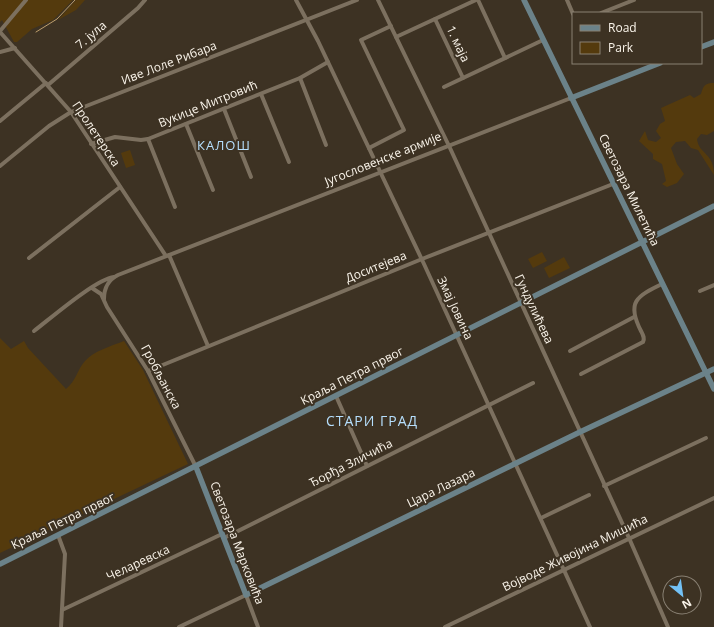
<svg xmlns="http://www.w3.org/2000/svg" width="714" height="627" font-family="'Open Sans',sans-serif">
<style>
.green{fill:#543a0d}
.lines{fill:none;stroke-linecap:round;stroke-linejoin:round}
.stream{stroke:#bd9e6c;stroke-width:1}
.street{stroke:#7c705f;stroke-width:4}
.secondary{stroke:#6b8289;stroke-width:5.5}
.labels{text-anchor:middle;stroke-width:4;stroke-linejoin:round;paint-order:stroke}
.street-label{font-size:12px;fill:#faf4ea;stroke:#3d3223}
.neighbourhood-label{font-size:13px;letter-spacing:1px;fill:#b6dffd;stroke:#3d3223}
.quarter-label{font-size:14px;letter-spacing:1px;fill:#b6dffd;stroke:#3d3223}
</style>
<rect width="100%" height="100%" fill="#3d3223"/>
<g class="green">
<path d="M0,0H73L53,20L32,29L17,42H14L2,20L0,22Z"/>
<path d="M76,0H85L76,10L58,20Z"/>
<path d="M711,83H714V131L707,135L701,134L697,139C699,155 714,152 714,175L698,150L691,148L685,141L676,142L671,148L677,164L684,174L677,183L667,187L662,184L666,181L662,164L653,159V154L639,141L645,131L648,140L656,142L661,138L656,131L660,124L665,121L661,108L690,95L694,98L701,94C703,87 704,84 711,83Z"/>
<path d="M130,150L135,165L126,168L121,153Z"/>
<path d="M542,252L547,261L533,268L528,259Z"/>
<path d="M564,257L570,268L549,278L544,268Z"/>
<path d="M0,338L11,349L24,341L28,348L66,389C76,381 77,370 85,361C94,351 111,346 124,341L143,370L188,464L0,553Z"/>
</g>
<g class="lines">
<path class="stream" d="M36,32L57,19L75,0"/>
<g class="street">
<path d="M296,0L318,41L424,264L590,627"/>
<path d="M378,0L450,148L629,538L668,627"/>
<path d="M478,0L505,58"/>
<path d="M567,0L573,14"/>
<path d="M601,13L634,0"/>
<path d="M435,19L463,78"/>
<path d="M0,31L26,0"/>
<path d="M0,32L71,112L166,256"/>
<path d="M396,37L476,0"/>
<path d="M0,52L15,48"/>
<path d="M300,78L326,145"/>
<path d="M48,85L138,8L145,0"/>
<path d="M444,87L543,40"/>
<path d="M261,94L289,162"/>
<path d="M224,109L251,177"/>
<path d="M0,121L46,83"/>
<path d="M186,124L213,190"/>
<path d="M148,139L175,207"/>
<path d="M91,144L115,137L141,140L148,139L300,78L328,62"/>
<path d="M369,148L404,130L361,40L391,26"/>
<path d="M0,166L49,126L71,112L357,0"/>
<path d="M169,255L208,346"/>
<path d="M29,258L120,187"/>
<path d="M92,288L101,294L107,307L148,371L196,467"/>
<path d="M700,291L714,285"/>
<path d="M104,299C104,288 108,280 118,275L571,98"/>
<path d="M34,331C51,318 96,279 114,277"/>
<path d="M570,351L634,317"/>
<path d="M148,371L422,259L613,184"/>
<path d="M581,374L643,342C645,338 643,335 641,331C626,302 637,296 662,284"/>
<path d="M336,396L367,466"/>
<path d="M604,486L706,438"/>
<path d="M541,518L589,495"/>
<path d="M58,535L65,554L61,627"/>
<path d="M224,538L533,383"/>
<path d="M62,610L222,534"/>
<path d="M179,627L246,595L258,627"/>
<path d="M445,627L714,498"/>
</g>
<g class="secondary">
<path d="M524,0L714,389"/>
<path d="M701,47L714,42"/>
<path d="M571,98L660,63"/>
<path d="M196,467L246,595L580,432L714,369"/>
<path d="M0,564L714,206"/>
</g>
</g>
<g class="labels">
<g class="street-label">
<text transform="translate(91 35) rotate(-40)" y="4">7. јула</text>
<text transform="translate(458 44) rotate(65)" y="4">1. маја</text>
<text transform="translate(169 63) rotate(-21)" y="4">Иве Лоле Рибара</text>
<text transform="translate(208 104) rotate(-22)" y="4">Вукице Митровић</text>
<text transform="translate(96 134) rotate(56)" y="4">Пролетерска</text>
<text transform="translate(383 159) rotate(-22)" y="4">Југословенске армије</text>
<text transform="translate(629 190) rotate(64)" y="4">Светозара Милетића</text>
<text transform="translate(376 267) rotate(-22)" y="4">Доситејева</text>
<text transform="translate(455 308) rotate(65)" y="4">Змај Јовина</text>
<text transform="translate(534 309) rotate(65)" y="4">Гундулићева</text>
<text transform="translate(352 376) rotate(-27)" y="4">Краља Петра првог</text>
<text transform="translate(161 377) rotate(62)" y="4">Гробљанска</text>
<text transform="translate(351 463) rotate(-27)" y="4">Ђорђа Зличића</text>
<text transform="translate(441 488) rotate(-26)" y="4">Цара Лазара</text>
<text transform="translate(63 521) rotate(-26)" y="4">Краља Петра првог</text>
<text transform="translate(237 543) rotate(69)" y="4">Светозара Марковића</text>
<text transform="translate(575 553) rotate(-26)" y="4">Војводе Живојина Мишића</text>
<text transform="translate(138 563) rotate(-25)" y="4">Челаревска</text>
</g>
<g class="neighbourhood-label">
<text x="224" y="150">КАЛОШ</text>
</g>
<g class="quarter-label">
<text x="372" y="426">СТАРИ ГРАД</text>
</g>
</g>
<rect x="572" y="12" width="130" height="52" fill="#3d3223" stroke="#898073"/>
<rect x="580" y="25" width="20" height="6" fill="#6b8289" stroke="#898073"/>
<text x="608" y="32" font-size="12" fill="#faf4ea">Road</text>
<rect x="580" y="42" width="20" height="12" fill="#543a0d" stroke="#898073"/>
<text x="608" y="52" font-size="12" fill="#faf4ea">Park</text>
<g transform="translate(682 595) rotate(151)"><circle r="19" fill="#3d3223" stroke="#898073"/>
<path d="M0-3L7 15L0 10L-7 15Z" fill="#73c1f5"/>
<text y="-6" font-size="11" font-weight="bold" text-anchor="middle" fill="#faf4ea">N</text>
</g>
</svg>
